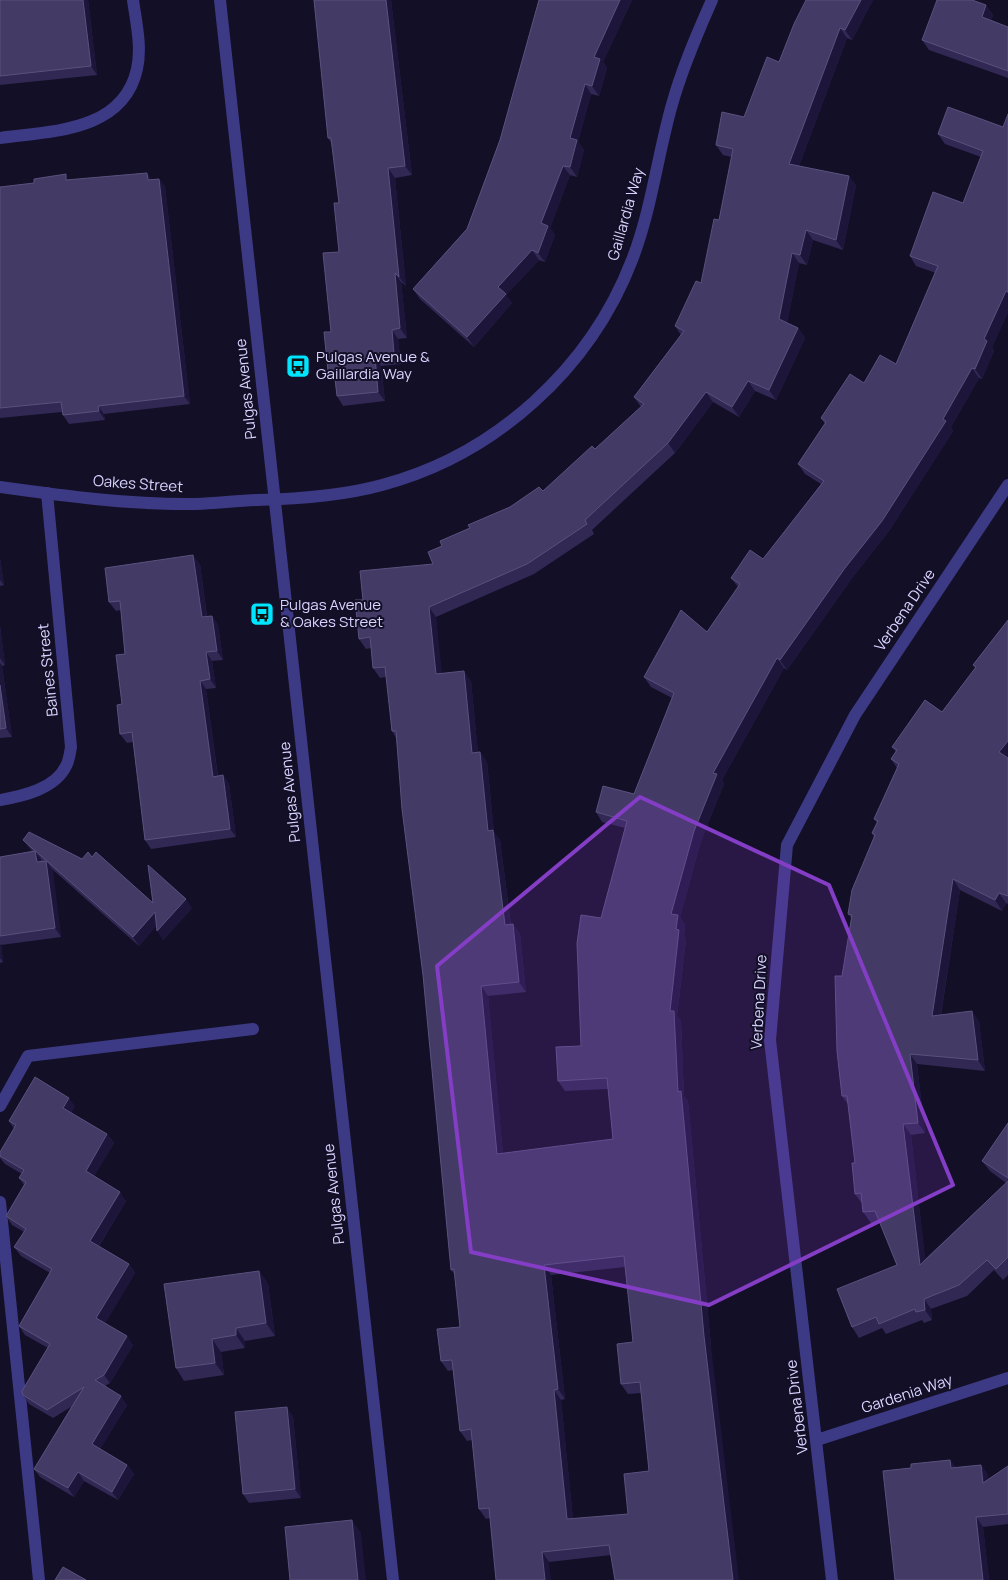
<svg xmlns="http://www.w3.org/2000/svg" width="1008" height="1580" font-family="Manrope,sans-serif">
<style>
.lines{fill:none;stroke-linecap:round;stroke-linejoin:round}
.minor{stroke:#3d3a85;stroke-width:12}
.wall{fill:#312854;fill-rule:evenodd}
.shaded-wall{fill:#1d163a}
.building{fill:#433a66;stroke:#5a527e;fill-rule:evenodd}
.marked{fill:#843dc5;fill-opacity:0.2;stroke:#843dc5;stroke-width:4;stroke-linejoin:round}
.labels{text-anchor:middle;stroke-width:4;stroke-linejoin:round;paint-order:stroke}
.street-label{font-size:15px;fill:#d9d4ff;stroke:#130f26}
.poi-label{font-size:15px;fill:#d9d4ff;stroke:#130f26;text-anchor:start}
</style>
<rect width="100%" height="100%" fill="#130f26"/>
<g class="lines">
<g class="minor">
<path d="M220,0L393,1580"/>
<path d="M0,138C51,131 123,132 137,69C142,47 136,22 133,0"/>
<path d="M0,487C64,496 131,505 196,504C216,503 237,501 257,500C299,499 342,496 382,485C495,455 590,369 632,260C651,211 657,159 671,108C681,71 696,36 712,0"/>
<path d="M0,800C23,796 55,789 66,766C69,761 70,753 71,747L47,493"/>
<path d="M0,1106L28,1056L253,1029"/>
<path d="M0,1202L39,1580"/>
<path d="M817,1440L1008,1378"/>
<path d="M832,1580L770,1040L787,845L855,715L1008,485"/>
</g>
</g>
<g class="wall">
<path d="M0,0H88L97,75L0,85Z"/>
<path d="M314,0H391L412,175L395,178L406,286L401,282L407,338L398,339L401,364L381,366L385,401L343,406L337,396L335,380L328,371L339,252V203L332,144L328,138Z"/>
<path d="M539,0H632L603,62L607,68L599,96L591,94L578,142L584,150L577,177L570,175L550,228L555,235L545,262L539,260L506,295L512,303L474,347L420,299L413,289L467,229L500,140Z"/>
<path d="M806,0H873L852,40L847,38L799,166L856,185L843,250L813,240L807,265L799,263L787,323L798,328L805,338L776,400L755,391L739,417L713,402L675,453L592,530L594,534L534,574L436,617L441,673L471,681L478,753L480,752L487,762L494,832L500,840L511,925L513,924L520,934L526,992L488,996L503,1154L613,1139L608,1089L565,1091L558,1081L581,1046L601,918L625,828L602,822L596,812L634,794L672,698L651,687L644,677L707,632L738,587L731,578L763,559L821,484L805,474L798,464L825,424L821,418L864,383L896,364L936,273L916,266L910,256L963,203L981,157L945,144L938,134L1003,127L1008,114V312L992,347L994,351L982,379L979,378L951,427L953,431L889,531L852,578L787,670L784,668L722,780L724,784L701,841L680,917L685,925L684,936L686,940L677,1016L681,1021L684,1096L688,1101L711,1346L611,1555L549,1562L490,1518L486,1519L479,1509L472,1440L467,1441L460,1431L453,1370L448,1371L441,1361L460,1327L455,1275L451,1270L423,975L396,738L392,731L386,677L380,678L373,668L371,648L366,649L359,639L363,600L433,564L442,546L470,528L510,507L543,491L595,449L641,407L634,397L681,335L675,326L701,283L719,220L732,157L723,155L716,145L744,117L779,62ZM625,1267L633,1342L621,1384L628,1394L641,1393L649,1471L628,1514L573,1519L561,1400L565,1399L551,1275Z"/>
<path d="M986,5L993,15L991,20L1008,27V78L929,50L922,40Z"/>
<path d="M159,179L165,187L190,404L104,414L105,420L69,424L63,415L62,412L0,418V187L70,180H152Z"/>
<path d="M0,558L4,585L0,586Z"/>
<path d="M200,564L207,616H212L218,625L223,660L212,661L216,688L206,689L218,776L223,775L229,784L236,837L151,849L145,840L133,742L127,743L120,734L125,654L121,610L116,611L109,602Z"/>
<path d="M1008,620V904L1006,903L1002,911L960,890L941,1015L979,1021L985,1071L917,1064L925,1133L911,1135L925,1259L1006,1183L990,1171L982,1161L1008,1123V1275L1003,1280L994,1270L967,1296L931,1309L932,1320L924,1323L922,1320L886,1334L882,1328L859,1338L852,1327L897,1265L880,1222L871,1223L863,1212V1205L855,1194V1163L848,1104L842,1096L851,918L848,914L874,837L872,833L877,823L874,819L897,768L891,759L896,752L892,747L942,712L976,668L973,665Z"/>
<path d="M0,626L5,665L2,666L12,737L0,738Z"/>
<path d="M23,840L82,859L92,857L153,903L192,908L163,940L156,926L139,946L52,869L61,937L1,945L3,962L0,963V857L32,851Z"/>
<path d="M75,1106L71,1113L107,1134L114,1143L94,1176L126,1201L99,1246L129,1264L135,1273L105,1323L133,1345L110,1383L105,1386L127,1405L100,1449L127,1465L134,1474L118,1500L84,1481L74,1497L40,1477L34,1469L71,1407L53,1418L29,1404L23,1395L48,1348L25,1335L19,1326L50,1273L21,1256L14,1247L24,1232L12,1225L6,1216L24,1185L19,1178L22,1174L5,1164L0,1158V1152L14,1129L9,1121Z"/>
<path d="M259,1271L268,1284L275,1336L245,1341V1348L221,1352L224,1375L184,1381L176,1368Z"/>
<path d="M293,1416L301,1498L249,1503L243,1494Z"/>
<path d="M950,1460L956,1468L981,1465L988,1475V1479L1008,1466V1524L983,1527L989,1580H895Z"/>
</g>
<g class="shaded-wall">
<path d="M83,0H88L97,75L91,66Z"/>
<path d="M386,0H391L412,175L405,166Z"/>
<path d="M620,0H632L603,62L607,68L599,96L592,86L594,57Z"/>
<path d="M861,0H873L852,40L845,30Z"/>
<path d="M986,5L993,15L989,27L982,17Z"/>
<path d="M840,28L847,38L796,174L789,164Z"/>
<path d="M585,84L591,94L578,142L584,150L577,177L570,167V138Z"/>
<path d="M563,166L570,175L550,228L555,235L545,262L538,253L541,223Z"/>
<path d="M388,168L395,178L406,286L399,277Z"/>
<path d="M147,173L154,182L148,180Z"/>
<path d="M849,176L856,185L843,250L836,240Z"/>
<path d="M159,179L165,187L190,404L184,396Z"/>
<path d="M806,230L813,240L807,265L800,255Z"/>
<path d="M532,250L539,260L506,295L512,303L474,347L467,337L498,287Z"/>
<path d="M792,253L799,263L786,329L779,319Z"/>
<path d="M395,273L401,282L407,338L400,328Z"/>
<path d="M1006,291L1008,294V312L992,347L994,351L982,379L975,369L984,339Z"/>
<path d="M798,328L805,338L776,400L769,390Z"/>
<path d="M392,330L398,339L401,364L394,354Z"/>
<path d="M375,356L381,366L385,401L378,392Z"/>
<path d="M972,368L979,378L951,427L953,431L889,531L852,578L787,670L780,660L943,419Z"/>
<path d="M748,381L755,391L739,417L732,407Z"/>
<path d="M706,392L713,402L675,453L668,443Z"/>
<path d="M98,406L104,414L105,420L99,411Z"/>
<path d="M193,555L200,564L208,626L202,617Z"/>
<path d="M0,558L4,585L0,580Z"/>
<path d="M429,607L436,617L443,683L436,674Z"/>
<path d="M212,616L218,625L223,660L217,651Z"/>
<path d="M0,626L5,665L0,658Z"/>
<path d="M206,652L212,661L216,688L210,679Z"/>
<path d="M777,658L784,668L722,780L724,784L701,841L680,917L685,925L684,936L686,940L677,1016L681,1021L684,1096L688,1101L711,1346L739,1580H733L704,1336L670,1011L676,929L671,914L694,831L713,773Z"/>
<path d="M0,663L2,666L12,737L6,728L0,685Z"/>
<path d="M464,671L471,681L479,763L472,753Z"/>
<path d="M200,681L206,689L219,786L213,777Z"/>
<path d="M1008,741V761L999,752Z"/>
<path d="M480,752L487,762L494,832L500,840L512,935L505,925L488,831Z"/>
<path d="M223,775L229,784L236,837L230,829Z"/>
<path d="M35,851L41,859L43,871L37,862Z"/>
<path d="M46,861L53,870L61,937L55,928Z"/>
<path d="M953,879L960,890L939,1026L932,1016Z"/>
<path d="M999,893L1006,903L1002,911L995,900Z"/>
<path d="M186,899L192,908L163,940L157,931Z"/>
<path d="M155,912L161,921L139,946L133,937Z"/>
<path d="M513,924L520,934L526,992L519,982Z"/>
<path d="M0,944L1,945L3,962L0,958Z"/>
<path d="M481,986L488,996L504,1164L497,1154Z"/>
<path d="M972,1011L979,1021L985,1071L978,1060Z"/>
<path d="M910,1054L917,1064L925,1133L918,1123Z"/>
<path d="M69,1098L75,1106L69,1117L63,1108Z"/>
<path d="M903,1124L911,1135L927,1275L920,1265Z"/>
<path d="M107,1134L114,1143L92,1180L86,1171Z"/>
<path d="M120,1192L126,1201L96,1250L90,1241Z"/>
<path d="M129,1264L135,1273L103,1327L96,1318Z"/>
<path d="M544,1265L551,1275L565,1399L558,1389Z"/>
<path d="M259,1271L268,1284L275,1336L266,1323Z"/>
<path d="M924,1299L931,1309L932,1320L925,1310Z"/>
<path d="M236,1328L245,1341V1348L236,1335Z"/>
<path d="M127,1336L133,1345L110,1383L104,1375Z"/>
<path d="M212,1339L221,1352L224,1375L215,1363Z"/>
<path d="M554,1390L561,1400L574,1529L567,1519Z"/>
<path d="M121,1396L127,1405L98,1453L92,1444Z"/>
<path d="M287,1407L293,1416L301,1498L295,1489Z"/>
<path d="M950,1460L957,1470L951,1468Z"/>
<path d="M127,1465L134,1474L118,1500L112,1492Z"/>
<path d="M981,1465L988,1475L990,1493L983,1483Z"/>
<path d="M78,1472L84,1481L74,1497L68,1488Z"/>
<path d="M976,1517L983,1527L989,1580H983Z"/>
<path d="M352,1520L361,1533L366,1580H358Z"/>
<path d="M542,1552L549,1562L551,1580H545Z"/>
</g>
<g class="building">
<path d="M0,0H83L91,66L0,76Z"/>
<path d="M314,0H386L405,166L388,168L399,277L395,273L400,328L392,330L394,354L375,356L378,392L337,396L334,370L328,371L324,332H331L323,253L339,252L334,203H339L331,138H328Z"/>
<path d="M539,0H620L594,57L600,59L592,86L585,84L570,138L577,140L570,167L563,166L541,223L548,226L538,253L532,250L498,287L506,294L467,337L413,289L467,229L500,140Z"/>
<path d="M806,0H861L845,30L840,28L789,164L849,176L836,240L806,230L800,255L792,253L779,319L798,328L769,390L748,381L732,407L706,392L668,443L585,520L587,524L527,564L429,607L436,674L464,671L472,753L480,752L488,831L493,830L505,925L513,924L519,982L481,986L497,1154L613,1139L607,1078L558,1081L556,1047L581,1046L577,943L581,915L601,918L627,821L596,812L603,786L634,794L674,693L644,677L681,610L707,632L740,584L731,578L750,550L763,559L824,481L798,464L826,422L821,418L850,374L864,383L880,355L896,364L938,266L910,256L933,192L963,203L983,151L938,134L948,107L1003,127L1008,114V292L1006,291L984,339L987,341L975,369L972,368L943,419L946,421L882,521L845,568L780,660L777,658L713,773L717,774L694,831L671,914L678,915L676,929L679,930L670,1011H674L678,1092L681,1091L704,1336L733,1580H615L609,1545L542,1552L545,1580H496L489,1508L479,1509L471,1429L460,1431L452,1360L441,1361L437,1329L460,1327L454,1269L451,1270L423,975L402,809L396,731H392L385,667L373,668L370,637L359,639L355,600H363L360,571L433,564L428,552L442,546L440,541L470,528L468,525L510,507L539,487L543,491L592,446L595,449L644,404L634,397L684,331L675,326L696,281L701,283L714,219L719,220L733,149L716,145L722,112L744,117L767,57L779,62L794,24ZM624,1256L633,1342L617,1344L621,1384L640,1382L649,1471L624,1474L628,1514L567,1519L554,1390L558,1389L544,1265Z"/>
<path d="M937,0H972L986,5L982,17L1008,27V71L922,40Z"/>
<path d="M147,173L148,180L159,179L184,396L98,406L99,411L63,415L61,402L0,408V187L34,183V179L66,174V180Z"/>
<path d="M193,555L202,617L212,616L217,651L206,652L210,679L200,681L213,777L223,775L230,829L145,840L132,732L120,734L117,705L122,704L116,655L125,654L120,601L109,602L105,568Z"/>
<path d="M1008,620V741L999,752L1008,758V896L999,893L995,900L953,879L932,1016L972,1011L978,1060L910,1054L918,1123L903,1124L920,1265L1008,1181V1257L996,1269L987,1260L959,1285L924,1299L925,1310L916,1312L915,1309L879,1324L876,1317L852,1327L837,1289L897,1265L875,1211L863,1212L861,1193L855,1194L852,1163H855L847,1096H842L837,1051L835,976H842L852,915L848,914L852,890L875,835L872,833L878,821L874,819L899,764L891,759L897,750L892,747L925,700L942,712L976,667L973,665Z"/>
<path d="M0,685L6,728L0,729Z"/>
<path d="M29,832L82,859L88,852L92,857L96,852L153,903L148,865L186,899L157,931L155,912L133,937L23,840Z"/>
<path d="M35,851L37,862L46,861L55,928L0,936V857Z"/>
<path d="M35,1077L69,1098L63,1108L107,1134L86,1171L120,1192L90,1241L129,1264L96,1318L127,1336L104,1375L95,1380L121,1396L92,1444L127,1465L112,1492L78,1472L68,1488L34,1469L84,1387L47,1410L23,1395L22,1391L50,1344L19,1326L52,1269L14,1247L26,1229L6,1216L26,1182L19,1178L24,1170L0,1156V1152L16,1125L9,1121Z"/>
<path d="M1008,1123V1178L982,1161Z"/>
<path d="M259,1271L266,1323L236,1328V1335L212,1339L215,1363L176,1368L164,1284Z"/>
<path d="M287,1407L295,1489L243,1494L235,1412Z"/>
<path d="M950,1460L951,1468L981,1465L983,1483L1008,1466V1514L976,1517L983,1580H895L883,1471L911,1468V1464Z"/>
<path d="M352,1520L358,1580H290L285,1527Z"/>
<path d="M63,1567L86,1580H55Z"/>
</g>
<path class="marked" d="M640,797L829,885L953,1185L709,1305L471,1252L437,966Z"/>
<defs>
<g id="bus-square" transform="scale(1.25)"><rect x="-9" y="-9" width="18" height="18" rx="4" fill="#00e5ff" stroke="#130f26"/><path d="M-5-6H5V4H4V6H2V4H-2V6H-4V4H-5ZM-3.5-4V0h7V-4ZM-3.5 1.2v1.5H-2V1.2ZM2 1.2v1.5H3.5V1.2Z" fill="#111"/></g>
</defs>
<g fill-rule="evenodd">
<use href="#bus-square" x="298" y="366"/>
<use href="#bus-square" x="262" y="614"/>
</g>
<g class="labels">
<g class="street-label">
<text transform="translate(626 214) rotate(-74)" y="5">Gaillardia Way</text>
<text transform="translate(246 389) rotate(-96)" y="5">Pulgas Avenue</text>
<text transform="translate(138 484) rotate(4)" y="5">Oakes Street</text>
<text transform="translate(905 610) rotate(-56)" y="5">Verbena Drive</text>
<text transform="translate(48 670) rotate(-96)" y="5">Baines Street</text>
<text transform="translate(290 792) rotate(-96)" y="5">Pulgas Avenue</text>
<text transform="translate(759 1002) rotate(-87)" y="5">Verbena Drive</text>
<text transform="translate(334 1194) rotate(-96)" y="5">Pulgas Avenue</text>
<text transform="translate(907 1394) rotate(-18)" y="5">Gardenia Way</text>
<text transform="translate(797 1407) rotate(-97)" y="5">Verbena Drive</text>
</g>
<g class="poi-label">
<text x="316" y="362">Pulgas Avenue &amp;<tspan x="316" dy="17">Gaillardia Way</tspan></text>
<text x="280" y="610">Pulgas Avenue<tspan x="280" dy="17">&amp; Oakes Street</tspan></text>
</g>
</g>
</svg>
